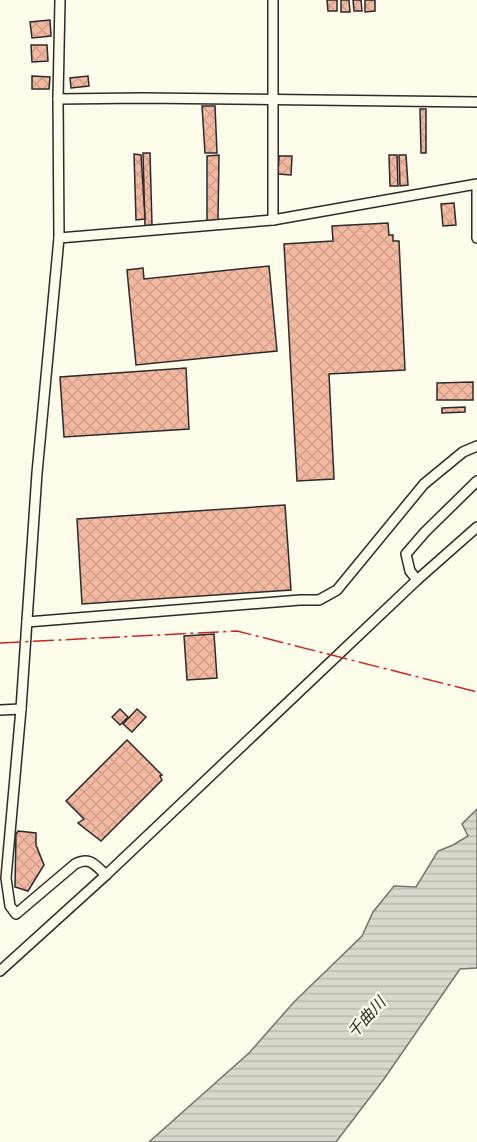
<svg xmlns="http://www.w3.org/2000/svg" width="477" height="1142" font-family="Arial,'Noto Sans JP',sans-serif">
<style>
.water{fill:url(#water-rules);stroke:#74746e;stroke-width:1.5}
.building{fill:url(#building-cross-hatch);stroke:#2b2b2b;stroke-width:1.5}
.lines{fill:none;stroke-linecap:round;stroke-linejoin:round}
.minor-casing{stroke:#2b2b2b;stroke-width:12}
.minor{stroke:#fdfbea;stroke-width:9}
.power{stroke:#c62828;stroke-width:1.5;stroke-dasharray:21 4.5 3 4.5;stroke-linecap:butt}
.labels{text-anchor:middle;stroke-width:4.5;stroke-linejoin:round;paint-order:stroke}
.water-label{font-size:16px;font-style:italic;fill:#2b2b2b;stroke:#fdfbea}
</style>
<defs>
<pattern id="water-rules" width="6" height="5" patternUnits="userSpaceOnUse" patternTransform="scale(1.5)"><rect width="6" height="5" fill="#d8d7c9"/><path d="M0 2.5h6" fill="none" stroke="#bab9ad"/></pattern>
<pattern id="building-cross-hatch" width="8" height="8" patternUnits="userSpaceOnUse" patternTransform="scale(1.5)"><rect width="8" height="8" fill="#f2b8a0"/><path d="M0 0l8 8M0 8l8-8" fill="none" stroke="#d09e8a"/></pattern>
</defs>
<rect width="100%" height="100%" fill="#fdfbea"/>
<path class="water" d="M477,809V968L460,969L384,1079L336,1142H149L249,1053L294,1002L362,936L373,912L394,886L416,887L438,851L453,845L468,836L462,824Z"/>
<g class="building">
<path d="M327,0H337V11H328Z"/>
<path d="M341,0H349L350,12H341Z"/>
<path d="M353,0H361L362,11H354Z"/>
<path d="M365,0H375V11L365,12Z"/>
<path d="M50,20L51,36L32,38L30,22Z"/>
<path d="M31,45H47L48,61L32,62Z"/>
<path d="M32,76L50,77L49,89H32Z"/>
<path d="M88,76L89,86L71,88L70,78Z"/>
<path d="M202,106H215L217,153H205Z"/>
<path d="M420,109H426V153H421Z"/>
<path d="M143,153H150L152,225L145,226Z"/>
<path d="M134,154L141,155L145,219L136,220Z"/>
<path d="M219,155L218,220L207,221V156Z"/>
<path d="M389,155H397L398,186H390Z"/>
<path d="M399,155H406L408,185L400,186Z"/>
<path d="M279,156H292L291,175L278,174Z"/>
<path d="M454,203L456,225L443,226L441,204Z"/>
<path d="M388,223L389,235H393V241H399L405,370L329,374L334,479L297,481L284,244L333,241L332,226Z"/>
<path d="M269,266L277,351L136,365L127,270L143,268L144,279Z"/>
<path d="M186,368L189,429L64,437L60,377Z"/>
<path d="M473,382V400H437V383Z"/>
<path d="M465,407V412L442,413V408Z"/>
<path d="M285,505L291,590L82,604L77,519Z"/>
<path d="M214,634L217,678L187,680L184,636Z"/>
<path d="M120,709L128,717L120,725L112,717Z"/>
<path d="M137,709L146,717L132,732L123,724Z"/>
<path d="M127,740L162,775L160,776L162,780L101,841L78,823L84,819L66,801Z"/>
<path d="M18,831L36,833V845L44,865L28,891L15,887L16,834Z"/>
</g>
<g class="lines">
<g class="minor-casing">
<g id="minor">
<path d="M60,0L58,99L59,238L37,473L21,709L6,878L10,906L16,914L75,864C90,856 95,865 106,875"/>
<path d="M58,99L142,98L477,102"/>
<path d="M477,190V238"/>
<path d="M273,220V0"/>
<path d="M59,238L273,220L477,184"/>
<path d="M417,580L410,571L406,554L425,532L477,481"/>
<path d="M27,622L300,600H319L337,590L424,484L463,452L477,446"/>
<path d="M0,710L21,709"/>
<path d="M0,971L106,875L417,580L477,527"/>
</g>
</g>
<use href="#minor" class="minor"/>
<path class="power" d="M0,643L237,631L477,692"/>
</g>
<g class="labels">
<g class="water-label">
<text transform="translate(366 1017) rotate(-48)" y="6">千曲川</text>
</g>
</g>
</svg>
